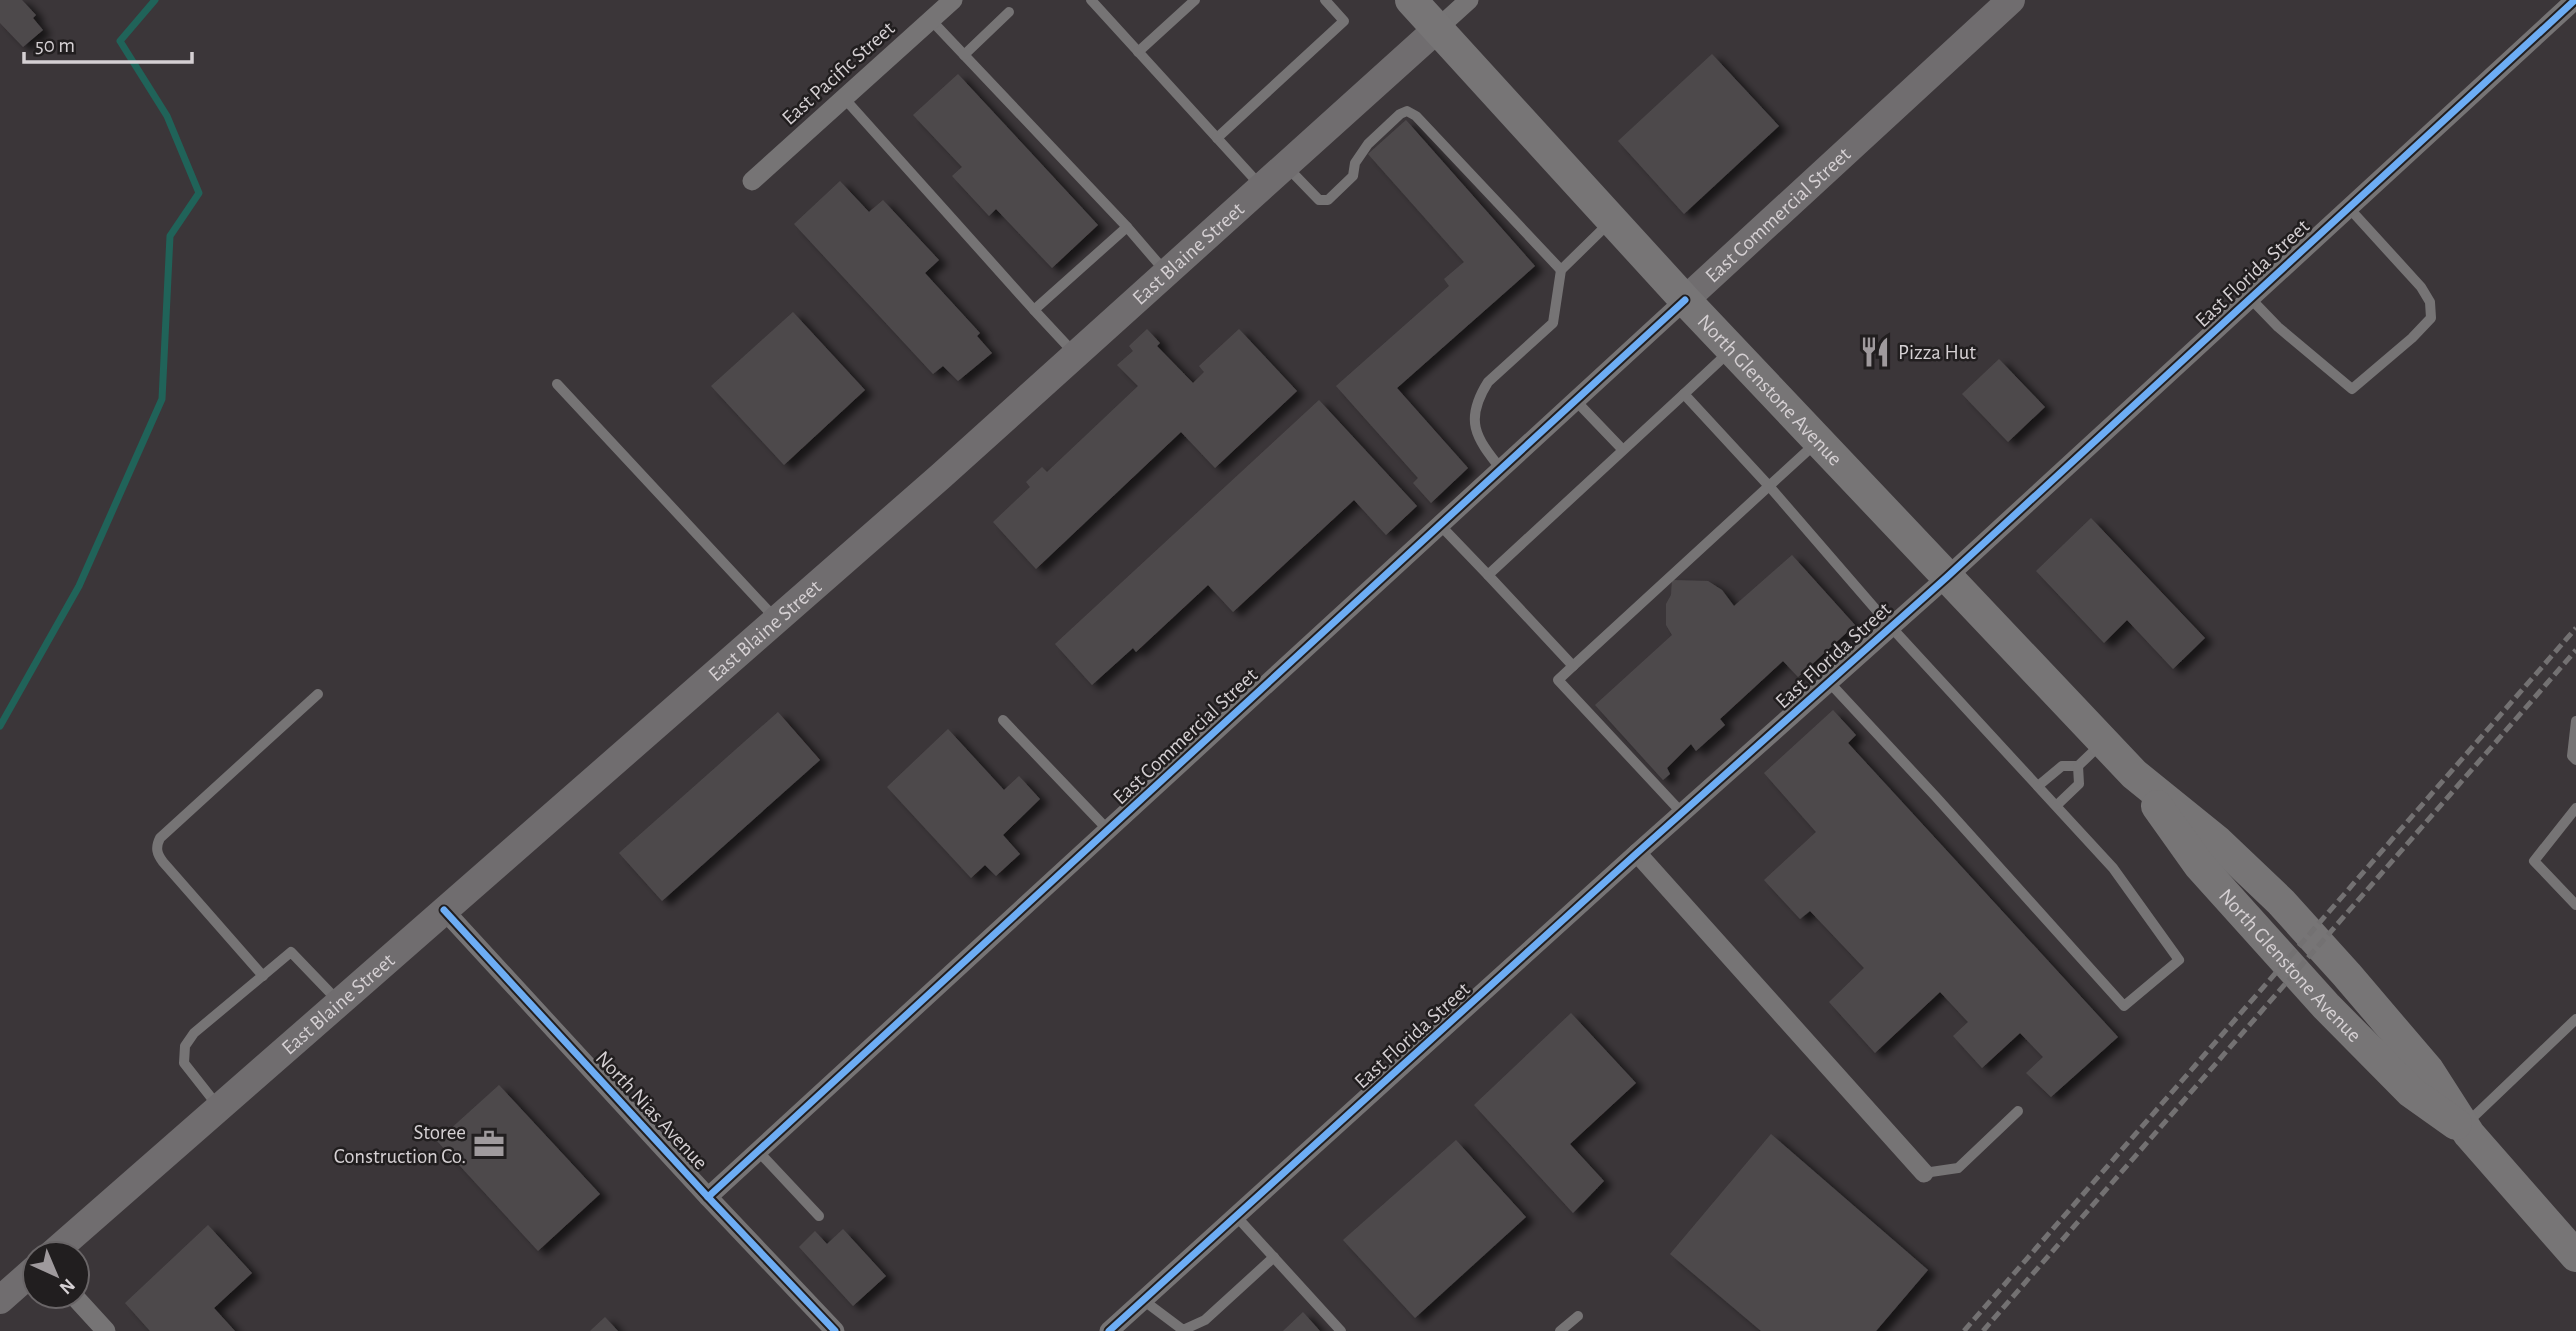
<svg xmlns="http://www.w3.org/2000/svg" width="2576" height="1331" font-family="'Alegreya Sans',sans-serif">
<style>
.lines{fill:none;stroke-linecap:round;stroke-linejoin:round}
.stream{stroke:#206359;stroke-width:7}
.building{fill:#4e4a4c;filter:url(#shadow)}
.lane{stroke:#767475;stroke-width:10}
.street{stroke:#767475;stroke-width:19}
.secondary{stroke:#706d6f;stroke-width:28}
.primary{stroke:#777576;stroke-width:32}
.rail{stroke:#737172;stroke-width:5;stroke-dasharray:10 5;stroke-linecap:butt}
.cycleway-casing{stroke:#211e1f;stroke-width:11}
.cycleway{stroke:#6dadf4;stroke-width:7}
.labels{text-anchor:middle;stroke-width:5;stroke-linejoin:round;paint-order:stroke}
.street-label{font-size:21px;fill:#d5d0d3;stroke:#211e1f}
.poi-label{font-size:21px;fill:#d5d0d3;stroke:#211e1f;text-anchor:start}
</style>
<defs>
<filter id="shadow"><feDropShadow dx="8" dy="4.5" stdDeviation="3.5" flood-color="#0009"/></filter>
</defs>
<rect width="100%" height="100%" fill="#3b3639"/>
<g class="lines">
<path class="stream" d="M0,726L79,586L162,399L170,236L199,193L167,116L120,41L155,0"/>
</g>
<g class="building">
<path d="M0,0H22L36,15L33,18L43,30L23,47L0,23Z"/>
<path d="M1712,54L1779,126L1684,214L1618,141Z"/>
<path d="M958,74L1098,225L1052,268L996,209L989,216L952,176L962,167L913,115Z"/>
<path d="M1406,120L1535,266L1397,388L1468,468L1431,503L1413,483L1418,478L1336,386L1449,286L1444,279L1464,262L1368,154Z"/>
<path d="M840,181L869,212L883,200L939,260L925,273L980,333L977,336L992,353L958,381L943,366L933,374L794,224Z"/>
<path d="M793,312L865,390L784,465L711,386Z"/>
<path d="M1147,329L1160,343L1157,346L1193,383L1204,372L1199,366L1239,329L1297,391L1215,468L1181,432L1036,569L993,522L1030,487L1026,482L1042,467L1047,472L1138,386L1117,365L1133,351L1129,346Z"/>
<path d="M1999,359L2045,407L2008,442L1962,394Z"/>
<path d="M1319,400L1417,506L1386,535L1354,500L1233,612L1208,585L1136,652L1133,648L1092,685L1055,644Z"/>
<path d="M2091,518L2205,638L2173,669L2127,620L2104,643L2036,571Z"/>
<path d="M1792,555L1855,625L1798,677L1783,661L1720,719L1725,725L1696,751L1691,744L1667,768L1670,774L1663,780L1595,705L1672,635L1666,625V604L1671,595L1672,580L1708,581L1722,590L1734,606Z"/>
<path d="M1833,710L1856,735L1848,743L2118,1037L2051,1097L2026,1073L2043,1057L2020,1033L1982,1068L1953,1036L1968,1022L1940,992L1875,1053L1829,1002L1864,968L1810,911L1800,919L1764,880L1816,832L1764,773Z"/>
<path d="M778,712L820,760L662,901L619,853Z"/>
<path d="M948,729L1004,790L1019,776L1040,799L1003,835L1020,854L996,876L985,865L971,878L887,787Z"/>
<path d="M1571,1013L1636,1083L1570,1144L1604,1181L1573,1213L1474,1105Z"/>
<path d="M499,1085L600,1194L538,1251L437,1141Z"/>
<path d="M1771,1134L1928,1270L1876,1331H1761L1670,1254Z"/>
<path d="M1456,1140L1526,1217L1415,1318L1343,1240Z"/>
<path d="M208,1225L252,1273L214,1308L235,1331H150L125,1303Z"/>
<path d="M843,1229L886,1276L853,1306L799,1247L815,1231L827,1244Z"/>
<path d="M1303,1312L1320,1331H1283Z"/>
<path d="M605,1317L618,1331H590Z"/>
</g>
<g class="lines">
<g class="lane">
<path d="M1091,0L1259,184"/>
<path d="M931,20L1127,227"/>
<path d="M1138,52L1195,0"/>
<path d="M964,55L1009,12"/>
<path d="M844,98L1034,310"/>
<path d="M1217,138L1344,21L1325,0"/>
<path d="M1288,168L1319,200H1328L1353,176L1355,163L1368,144L1400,114L1407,111L1416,116L1561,270"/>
<path d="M2250,298L2278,327L2352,389L2412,338L2431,318L2430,302L2421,287L2349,208"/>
<path d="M1074,353L1034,310L1127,227L1164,270"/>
<path d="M557,384L774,617"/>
<path d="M1576,401L1622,449"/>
<path d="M1816,443L1769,486L1891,627L2113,868L2179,960L2124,1006L1936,797L1829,682"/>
<path d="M1501,469C1475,437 1464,420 1488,382L1553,323L1561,270L1609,223"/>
<path d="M1440,525L1488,575L1684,394"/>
<path d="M1488,575L1573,666L1558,680L1682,813"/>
<path d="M1573,666L1769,486L1684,394L1729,352"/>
<path d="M1003,720L1108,830"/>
<path d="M2576,721L2572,756L2576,760"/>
<path d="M2038,786L2062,766H2078L2101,744"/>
<path d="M2057,805L2079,784L2078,766"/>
<path d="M2576,808L2534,861L2576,905"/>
<path d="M263,976L163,862C157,854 155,848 160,838L318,694"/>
<path d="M217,1105L184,1063L185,1046L194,1033L291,952L339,1002"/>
<path d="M2467,1123L2576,1019"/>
<path d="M758,1151L819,1216"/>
<path d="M1924,1173L1958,1168L2018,1111"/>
<path d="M1236,1216L1341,1331"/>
<path d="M1143,1300L1183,1330L1205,1320L1274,1257"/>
<path d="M1560,1331L1578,1316"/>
</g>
<g class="street">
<path d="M1437,29L1469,0"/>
<path d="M752,181L953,0"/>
<path d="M1637,853L1924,1173"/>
<path d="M444,910L708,1197L835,1331"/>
<path d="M708,1197L1685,300"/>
<path d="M74,1296L106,1331"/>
<path d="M1109,1331L1637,853L1947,577L2575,0"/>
</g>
<g class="secondary">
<path id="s1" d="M1685,300L2011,0"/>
<path id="s2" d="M52,1254L941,476L1437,29"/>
<path d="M0,1300L35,1269"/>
</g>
<g class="primary">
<path id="s3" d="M1411,0L1685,300L2134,774L2218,842L2281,902L2347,975L2428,1070L2469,1134L2576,1256"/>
<path id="s4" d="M2157,806L2199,865L2326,1006L2411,1092L2456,1124"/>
</g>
<g class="rail">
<path d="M1964,1331L2576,628"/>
<path d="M1983,1331L2576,650"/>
</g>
<g class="cycleway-casing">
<g id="cycleway">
<path d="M444,910L708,1197L835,1331"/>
<path d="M708,1197L1685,300"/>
<path d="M1109,1331L1637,853L1947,577L2575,0"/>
</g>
</g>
<use href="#cycleway" class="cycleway"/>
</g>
<defs>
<g id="restaurant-bare" transform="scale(2.415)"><path d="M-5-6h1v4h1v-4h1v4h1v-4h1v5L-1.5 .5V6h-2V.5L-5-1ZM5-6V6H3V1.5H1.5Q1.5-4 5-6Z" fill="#9f9a9d" stroke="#211e1f" stroke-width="2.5" paint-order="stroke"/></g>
<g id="office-bare" transform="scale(2.415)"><path d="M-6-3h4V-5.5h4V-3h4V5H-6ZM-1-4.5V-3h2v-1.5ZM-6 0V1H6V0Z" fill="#9f9a9d" stroke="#211e1f" stroke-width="2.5" paint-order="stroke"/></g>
</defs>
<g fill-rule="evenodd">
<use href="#restaurant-bare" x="1875" y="352"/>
<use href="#office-bare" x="489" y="1144"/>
</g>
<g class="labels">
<g class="street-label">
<text transform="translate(838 73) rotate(-42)" y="7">East Pacific Street</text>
<text dy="7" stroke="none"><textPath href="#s1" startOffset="126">East Commercial Street</textPath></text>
<text dy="7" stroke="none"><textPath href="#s2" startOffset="1514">East Blaine Street</textPath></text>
<text transform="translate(2252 273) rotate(-43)" y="7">East Florida Street</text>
<text dy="7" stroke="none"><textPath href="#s3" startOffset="530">North Glenstone Avenue</textPath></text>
<text dy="7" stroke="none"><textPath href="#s2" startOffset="947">East Blaine Street</textPath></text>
<text transform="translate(1833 655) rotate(-42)" y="7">East Florida Street</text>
<text transform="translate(1185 736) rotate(-43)" y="7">East Commercial Street</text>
<text dy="7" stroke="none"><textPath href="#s4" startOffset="208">North Glenstone Avenue</textPath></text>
<text dy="7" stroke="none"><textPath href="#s2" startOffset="380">East Blaine Street</textPath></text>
<text transform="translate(1412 1035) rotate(-42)" y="7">East Florida Street</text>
<text transform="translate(652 1110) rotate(47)" y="7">North Nias Avenue</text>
</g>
<g class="poi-label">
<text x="1898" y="359">Pizza Hut</text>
<text x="466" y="1139" text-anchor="end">Storee<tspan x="466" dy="24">Construction Co.</tspan></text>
</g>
</g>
<g transform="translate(56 1275) rotate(136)"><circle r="33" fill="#211e1f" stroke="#696567" stroke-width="2"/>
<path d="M0-5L12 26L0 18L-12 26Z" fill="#9f9a9d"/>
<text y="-10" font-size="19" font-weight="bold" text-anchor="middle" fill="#d5d0d3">N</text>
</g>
<path d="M24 52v10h168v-10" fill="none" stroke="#d5d0d3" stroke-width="3.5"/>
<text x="35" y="52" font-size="21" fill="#d5d0d3" stroke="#211e1f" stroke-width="5" paint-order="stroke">50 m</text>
</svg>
